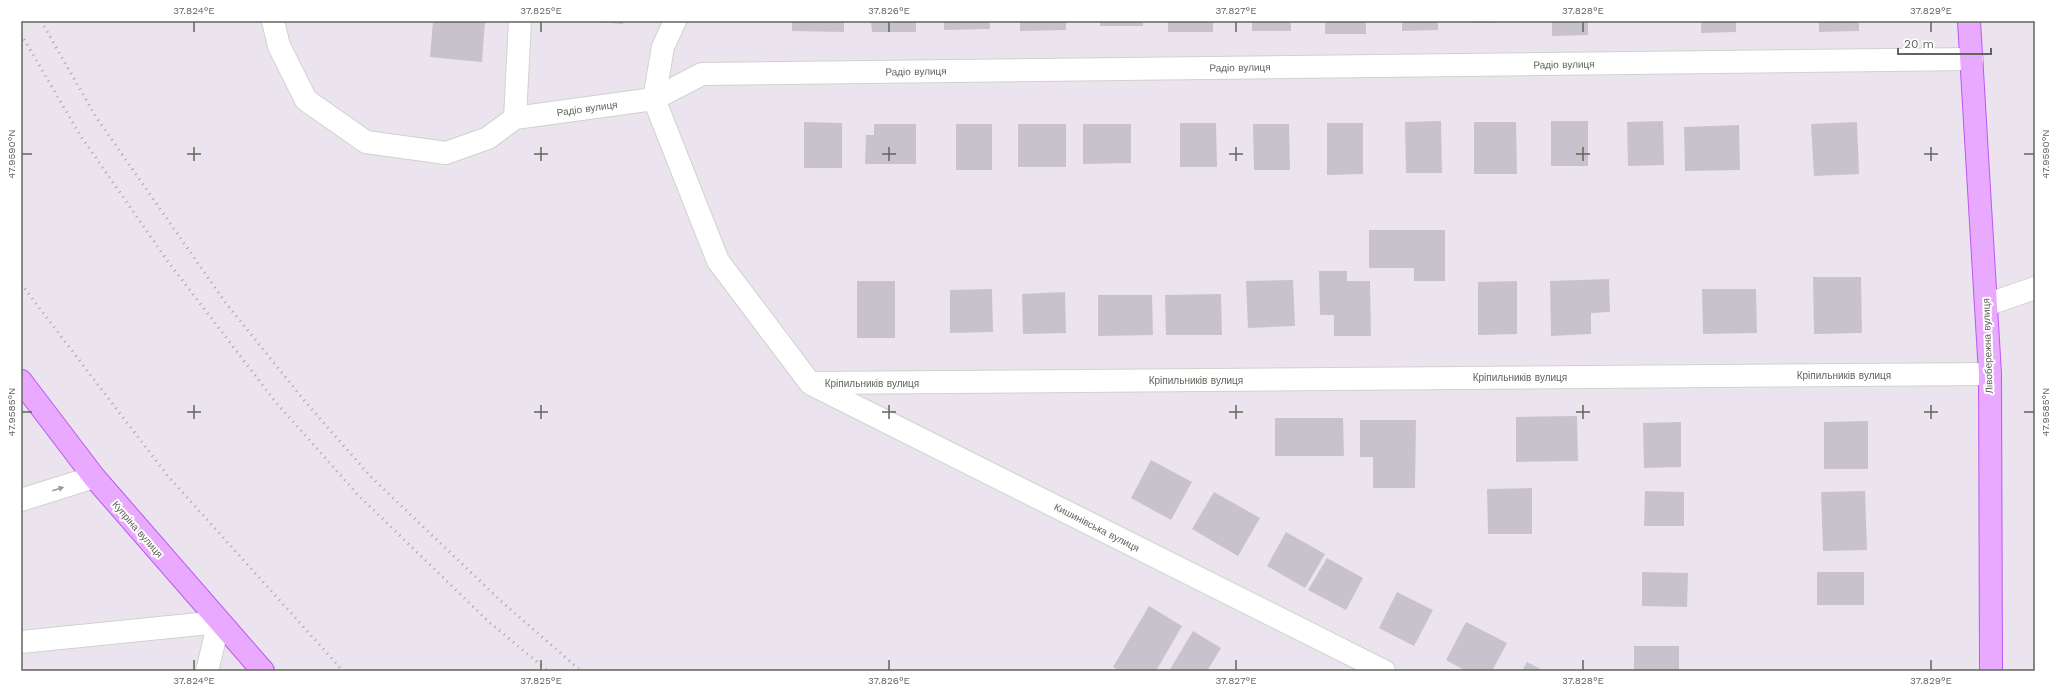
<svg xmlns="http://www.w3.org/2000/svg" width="2056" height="692" font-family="'Work Sans',sans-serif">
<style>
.building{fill:#c8c2cd}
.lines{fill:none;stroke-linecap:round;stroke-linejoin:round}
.minor-casing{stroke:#cfd3cc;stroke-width:24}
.major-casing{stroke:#bb57f5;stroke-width:24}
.minor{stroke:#fff;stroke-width:22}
.major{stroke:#e9a9ff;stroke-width:22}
.rail{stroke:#a6a7a4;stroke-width:3;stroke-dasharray:1 5;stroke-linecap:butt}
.oneway{fill:#989b95}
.ticks{fill:none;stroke:#61655c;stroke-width:1.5}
.labels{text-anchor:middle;stroke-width:4;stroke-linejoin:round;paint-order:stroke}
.street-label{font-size:10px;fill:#61655c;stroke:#fff}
.neatline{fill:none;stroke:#61655c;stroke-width:1.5}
.ticks-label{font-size:10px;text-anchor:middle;fill:#61655c}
</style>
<rect width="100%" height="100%" fill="#ebe4ef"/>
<g class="building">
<path d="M433,21H485L482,62L430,57Z"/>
<path d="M584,21H623V24Z"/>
<path d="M792,21H844V32L792,31Z"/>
<path d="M871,21H916V32H872Z"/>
<path d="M944,21H990V29L944,30Z"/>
<path d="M1020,21H1066V30L1020,31Z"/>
<rect x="1100" y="21" width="43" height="5"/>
<rect x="1168" y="21" width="45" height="11"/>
<rect x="1252" y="21" width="39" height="10"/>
<rect x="1325" y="21" width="41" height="13"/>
<path d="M1402,21H1438V30L1402,31Z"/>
<path d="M1470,21H1505V22L1470,23Z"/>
<path d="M1552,21H1588V35L1552,36Z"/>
<path d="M1701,21H1736V32L1701,33Z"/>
<path d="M1819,21H1859V31L1819,32Z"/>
<path d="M1441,121L1442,173H1406L1405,122Z"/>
<rect x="1551" y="121" width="37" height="45"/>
<path d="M1663,121L1664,165L1628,166L1627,122Z"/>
<path d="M804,122L842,123V168H804Z"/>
<path d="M1474,122H1516L1517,174H1474Z"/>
<path d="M1857,122L1859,174L1814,176L1811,124Z"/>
<path d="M1180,123H1216L1217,167H1180Z"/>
<path d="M1327,123H1363V174L1327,175Z"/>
<path d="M874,124H916V164H865L866,135H874Z"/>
<rect x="956" y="124" width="36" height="46"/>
<rect x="1018" y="124" width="48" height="43"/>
<path d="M1083,124H1131V163L1083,164Z"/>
<path d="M1253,124H1289L1290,170H1254Z"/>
<path d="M1739,125L1740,170L1685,171L1684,127Z"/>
<path d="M1369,230H1445V281H1414V268H1369Z"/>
<path d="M1319,271H1347V281H1370L1371,336H1334V315H1320Z"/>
<path d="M1813,277H1861L1862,333L1814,334Z"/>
<path d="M1609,279L1610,312L1591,313V334L1551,336L1550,281Z"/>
<path d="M1293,280L1295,326L1248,328L1246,281Z"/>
<rect x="857" y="281" width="38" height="57"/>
<path d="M1517,281V334L1478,335V282Z"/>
<path d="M992,289L993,332L950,333V290Z"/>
<path d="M1702,289H1756L1757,333L1703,334Z"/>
<path d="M1065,292L1066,333L1023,334L1022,294Z"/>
<path d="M1221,294L1222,335H1166L1165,295Z"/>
<path d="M1098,295H1152L1153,335L1098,336Z"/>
<path d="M1577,416L1578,461L1516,462V417Z"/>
<path d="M1275,418H1343L1344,456H1275Z"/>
<path d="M1360,420H1416L1415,488H1373V457H1360Z"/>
<path d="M1868,421V469H1824V422Z"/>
<path d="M1681,422V467L1644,468L1643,423Z"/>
<path d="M1151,460L1192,482L1171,520L1131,498Z"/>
<path d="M1532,488V534H1488L1487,489Z"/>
<path d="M1645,491L1684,492V526H1644Z"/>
<path d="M1865,491L1867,550L1823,551L1821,492Z"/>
<path d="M1214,492L1260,518L1238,556L1192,529Z"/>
<path d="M1286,532L1325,554L1305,588L1267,566Z"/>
<path d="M1327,558L1363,578L1346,610L1308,590Z"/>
<path d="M1642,572L1688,573L1687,607L1642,606Z"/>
<rect x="1817" y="572" width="47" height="33"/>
<path d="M1397,592L1433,610L1414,646L1379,628Z"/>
<path d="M1149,606L1182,626L1156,671H1120L1113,667Z"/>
<path d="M1466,622L1507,643L1492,671H1466L1446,660Z"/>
<path d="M1193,631L1221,648L1207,671H1169Z"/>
<rect x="1634" y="646" width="45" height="25"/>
<path d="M1527,662L1544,671H1522Z"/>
</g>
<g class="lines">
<g class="minor-casing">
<g id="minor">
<path d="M273,21L279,46L306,100L366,142L446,153L488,138L515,118L654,99L702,74L1972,59"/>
<path d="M675,21L663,47L654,99L718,261L810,383L1990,374"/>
<path d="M515,118L520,21"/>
<path d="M1986,305L2035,288"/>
<path d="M813,385L1384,671"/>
<path d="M21,500L94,477"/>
<path d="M21,642L219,622L207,671"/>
</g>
</g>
<g class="major-casing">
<g id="major">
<path d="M1969,21L1990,374L1991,671"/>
<path d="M21,381L94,477L263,671"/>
</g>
</g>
<use href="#minor" class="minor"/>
<use href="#major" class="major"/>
<g class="rail">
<path d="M41,21L96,117L225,302L303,399L370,476L502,602L581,671"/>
<path d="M21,34L80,135L169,263L274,400L357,494L489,622L548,671"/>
<path d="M21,284L167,475L343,671"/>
</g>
</g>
<defs><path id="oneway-solid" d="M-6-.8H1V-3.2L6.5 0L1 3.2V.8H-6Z"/></defs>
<use class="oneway" href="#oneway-solid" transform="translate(58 489) rotate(-17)"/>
<path class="ticks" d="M194,22V32M541,22V32M889,22V32M1236,22V32M1583,22V32M1931,22V32M194,147V161M541,147V161M889,147V161M1236,147V161M1583,147V161M1931,147V161M22,154H32M187,154H201M534,154H548M882,154H896M1229,154H1243M1576,154H1590M1924,154H1938M2024,154H2034M194,405V419M541,405V419M889,405V419M1236,405V419M1583,405V419M1931,405V419M22,412H32M187,412H201M534,412H548M882,412H896M1229,412H1243M1576,412H1590M1924,412H1938M2024,412H2034M194,660V670M541,660V670M889,660V670M1236,660V670M1583,660V670M1931,660V670"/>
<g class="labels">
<g class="street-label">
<text transform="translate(1564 64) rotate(-1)" y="4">Радіо вулиця</text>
<text transform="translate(1240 67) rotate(-1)" y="4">Радіо вулиця</text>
<text transform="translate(916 71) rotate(-1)" y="4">Радіо вулиця</text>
<text transform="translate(587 108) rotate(-8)" y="4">Радіо вулиця</text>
<text transform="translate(1987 346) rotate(-92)" y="4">Лівобережна вулиця</text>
<text x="1844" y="379">Кріпильників вулиця</text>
<text x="1520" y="381">Кріпильників вулиця</text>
<text x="1196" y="384">Кріпильників вулиця</text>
<text x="872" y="387">Кріпильників вулиця</text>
<text transform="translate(1097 527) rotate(27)" y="4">Кишинівська вулиця</text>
<text transform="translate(138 529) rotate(49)" y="4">Купріна вулиця</text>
</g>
</g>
<rect width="2056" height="692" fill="none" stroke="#ffffff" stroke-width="44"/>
<path d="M1898 48v6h93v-6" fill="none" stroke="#61655c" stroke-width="2"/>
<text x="1904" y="48" font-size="12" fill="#61655c" stroke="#ffffff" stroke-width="3" paint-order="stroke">20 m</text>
<rect x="22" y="22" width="2012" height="648" class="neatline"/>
<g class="ticks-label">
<text x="194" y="14">37.824°E</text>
<text x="541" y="14">37.825°E</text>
<text x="889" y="14">37.826°E</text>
<text x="1236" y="14">37.827°E</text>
<text x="1583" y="14">37.828°E</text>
<text x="1931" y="14">37.829°E</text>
<text transform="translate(11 154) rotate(-90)" y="4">47.9590°N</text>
<text transform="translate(2045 154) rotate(-90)" y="4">47.9590°N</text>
<text transform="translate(11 412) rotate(-90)" y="4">47.9585°N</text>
<text transform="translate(2045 412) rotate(-90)" y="4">47.9585°N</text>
<text x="194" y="684">37.824°E</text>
<text x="541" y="684">37.825°E</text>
<text x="889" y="684">37.826°E</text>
<text x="1236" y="684">37.827°E</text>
<text x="1583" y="684">37.828°E</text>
<text x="1931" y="684">37.829°E</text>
</g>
</svg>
